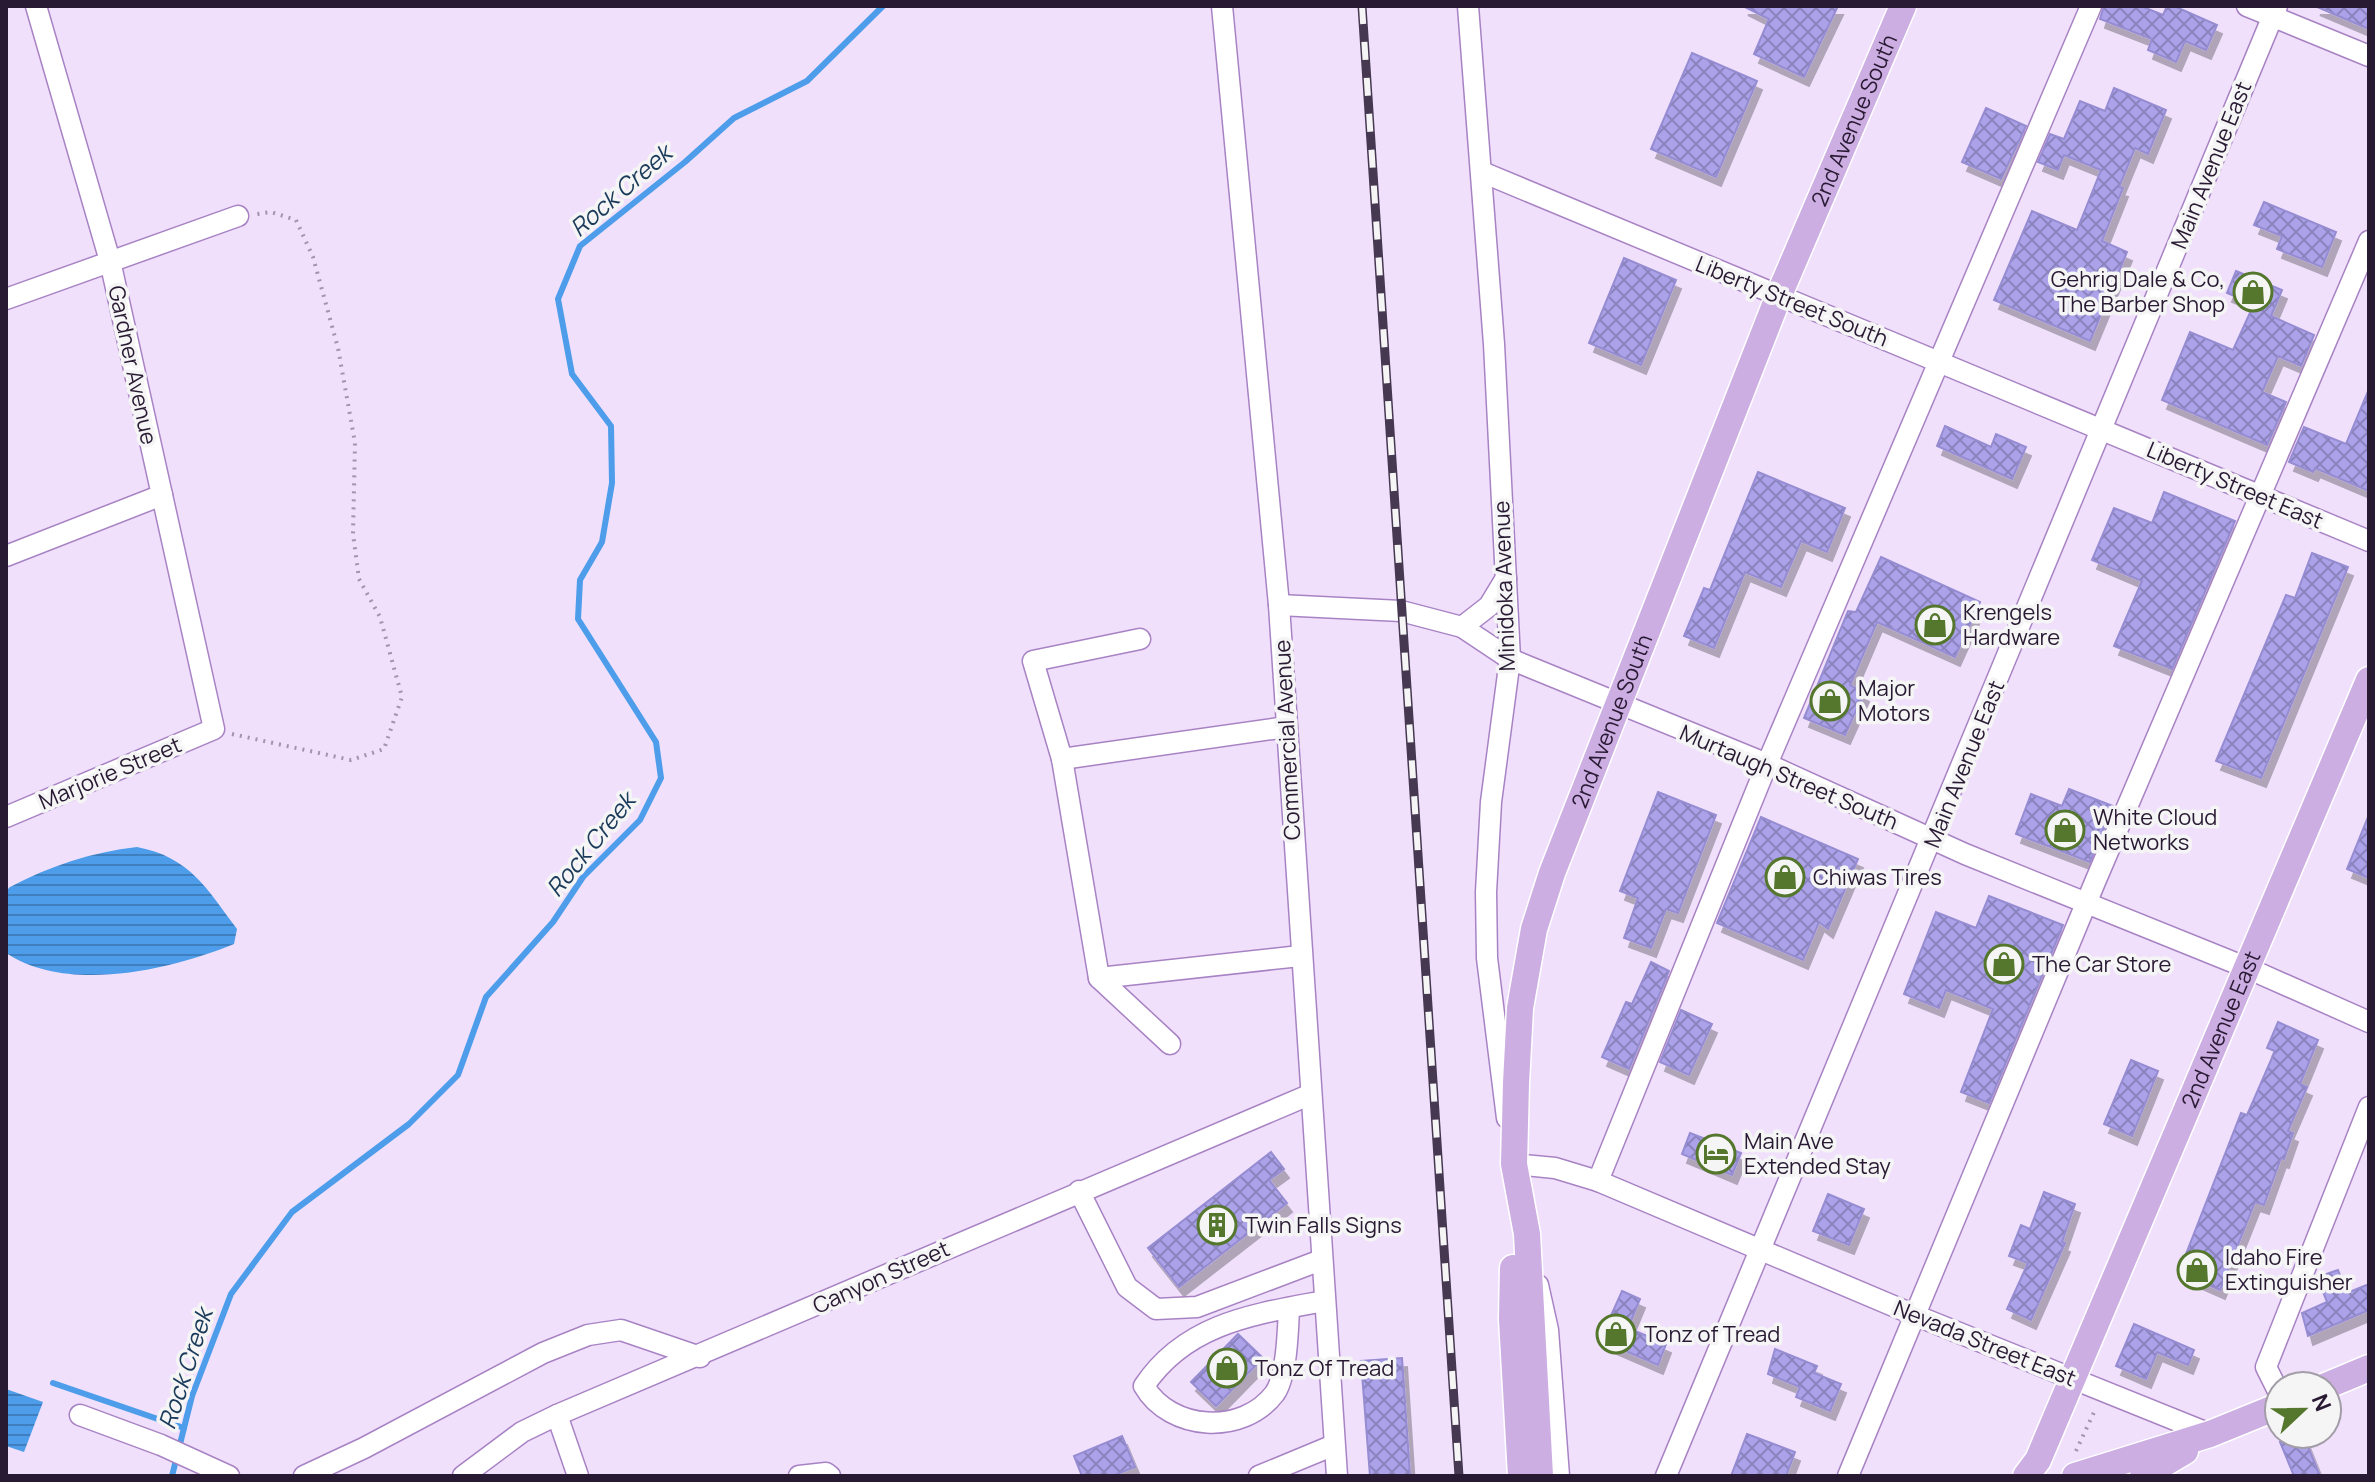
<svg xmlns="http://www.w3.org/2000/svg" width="2375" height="1482" font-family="Manrope,sans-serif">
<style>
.water{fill:url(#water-rules)}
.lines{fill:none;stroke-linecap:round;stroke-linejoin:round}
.stream{stroke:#4d9dea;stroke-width:6}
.building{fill:url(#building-cross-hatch);stroke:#968cd2;stroke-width:2;filter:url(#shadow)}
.minor-casing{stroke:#a883c4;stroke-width:23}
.major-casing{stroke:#fff;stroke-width:29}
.path{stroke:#a293ae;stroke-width:4;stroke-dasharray:2 6;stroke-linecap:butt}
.minor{stroke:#fff;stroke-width:20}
.major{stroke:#cdaee3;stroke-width:26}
.rail-casing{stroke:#473852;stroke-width:9}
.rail{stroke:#f5f5f5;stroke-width:6;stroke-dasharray:18;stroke-linecap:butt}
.labels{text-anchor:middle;stroke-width:7;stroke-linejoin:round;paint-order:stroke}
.street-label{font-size:22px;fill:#291a34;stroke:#f5f5f5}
.poi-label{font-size:22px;fill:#291a34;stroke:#f5f5f5;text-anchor:start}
.water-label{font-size:24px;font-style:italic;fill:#1a3a5a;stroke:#f5f5f5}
</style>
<defs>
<pattern id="water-rules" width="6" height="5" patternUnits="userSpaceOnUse" patternTransform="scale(2)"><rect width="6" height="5" fill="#4d9dea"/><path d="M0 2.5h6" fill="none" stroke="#407fbe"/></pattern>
<pattern id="building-cross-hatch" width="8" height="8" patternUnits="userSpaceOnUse" patternTransform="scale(2)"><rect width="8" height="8" fill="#aba2e9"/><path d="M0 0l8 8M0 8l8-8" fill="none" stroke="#8b83be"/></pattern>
<filter id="shadow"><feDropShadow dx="5" dy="9" stdDeviation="0" flood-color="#0004"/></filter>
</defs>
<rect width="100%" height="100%" fill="#f0e0fc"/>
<g class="water">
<path d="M137,847C190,857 207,889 237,929L234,944C170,970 68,994 6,953V891L10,887C50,866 92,852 137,847Z"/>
<path d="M6,1389L43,1402L24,1452L6,1446Z"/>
</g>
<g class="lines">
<g class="stream">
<path d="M53,1383L184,1428"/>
<path d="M172,1476L192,1396L231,1294L292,1212L409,1124L458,1075L486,997L553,922L583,877L640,820L661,778L656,742L578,619L580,580L602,542L612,483L611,426L572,374L558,299L580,246L685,162L734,118L807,81L883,6"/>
</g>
</g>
<g class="building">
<path d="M1743,6H1838L1804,77L1754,54L1769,19Z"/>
<path d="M2104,6H2141L2163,15L2167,6H2174L2217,25L2206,50L2185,41L2176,62L2148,50L2152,39L2100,19Z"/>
<path d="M2315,6H2369V29Z"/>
<path d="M1692,53L1757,81L1716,177L1651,149Z"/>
<path d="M2114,88L2166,110L2148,154L2135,148L2119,187L2123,188L2102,241L2127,252L2090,341L1994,300L2032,211L2077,230L2101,170L2064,155L2058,170L2038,162L2050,134L2064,139L2080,101L2105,111Z"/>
<path d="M1986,108L2026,126L2001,179L1962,162Z"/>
<path d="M2264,202L2336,232L2322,267L2277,249L2282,236L2254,225Z"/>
<path d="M1624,258L1676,280L1641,365L1589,343Z"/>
<path d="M2236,271L2282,290L2271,316L2314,335L2301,366L2278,356L2262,392L2286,402L2267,445L2162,400L2190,332L2233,350L2254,304L2227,293Z"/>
<path d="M2369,389V491L2315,468L2313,472L2289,462L2304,427L2346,444Z"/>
<path d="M1945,426L1991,447L1996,434L2026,447L2012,479L1937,446Z"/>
<path d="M1758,472L1845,508L1827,552L1801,541L1781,587L1745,572L1714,648L1684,636L1704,588L1710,590Z"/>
<path d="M2164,492L2235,521L2172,669L2114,646L2142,581L2092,560L2114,508L2152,523Z"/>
<path d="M2312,553L2348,567L2261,778L2216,761L2286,595L2295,598Z"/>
<path d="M1881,557L1980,602L1955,657L1877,622L1850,685L1864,693L1845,735L1804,718L1848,611L1856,612Z"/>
<path d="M2069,789L2113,806L2090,862L2016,834L2031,794L2062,806Z"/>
<path d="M1658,792L1716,815L1678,913L1666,909L1651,948L1624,938L1638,898L1620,891Z"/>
<path d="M1761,817L1858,859L1828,929L1819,922L1803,960L1717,923Z"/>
<path d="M2368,817H2369V878L2347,869Z"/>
<path d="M1989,896L2063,925L1989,1103L1961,1092L1993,1009L1946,990L1939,1008L1904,994L1936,912L1976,928Z"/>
<path d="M1651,962L1669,971L1629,1069L1602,1057L1626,1002L1632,1004Z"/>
<path d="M1681,1010L1712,1024L1689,1075L1660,1062Z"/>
<path d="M2278,1022L2318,1040L2300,1084L2307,1087L2288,1131L2293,1133L2284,1159L2281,1158L2264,1205L2255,1202L2220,1290L2179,1272L2241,1113L2247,1115L2275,1051L2267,1048Z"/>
<path d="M2131,1060L2158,1071L2132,1136L2104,1124Z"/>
<path d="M1690,1133L1741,1153L1732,1175L1682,1154Z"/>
<path d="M1271,1152L1284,1169L1269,1180L1287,1203L1179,1287L1148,1248Z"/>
<path d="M2044,1192L2075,1204L2062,1242L2065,1243L2031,1320L2007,1309L2028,1263L2009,1256L2021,1225L2030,1229Z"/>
<path d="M1828,1194L1864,1209L1849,1245L1813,1231Z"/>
<path d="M2338,1270L2347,1293L2369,1284V1310L2308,1336L2302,1313L2327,1302L2317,1277Z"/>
<path d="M1622,1291L1640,1299L1628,1328L1666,1344L1658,1365L1600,1340Z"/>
<path d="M2134,1324L2194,1350L2188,1365L2157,1352L2146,1379L2116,1366Z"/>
<path d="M1238,1334L1263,1358L1216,1406L1191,1382Z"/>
<path d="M1775,1349L1817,1366L1814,1373L1841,1384L1830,1411L1796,1397L1800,1387L1768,1374Z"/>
<path d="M1402,1358L1410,1476H1370L1361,1361Z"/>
<path d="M1747,1434L1795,1452L1786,1476H1731Z"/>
<path d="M2298,1434H2303L2320,1476H2294L2280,1442Z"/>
<path d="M1122,1436L1135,1467L1112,1476H1082L1074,1456Z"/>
</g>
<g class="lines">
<g class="minor-casing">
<g id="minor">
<path d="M1222,6L1279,605L1337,1476"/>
<path d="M1468,6L1494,344L1510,659L1491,802L1486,892L1487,958L1507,1118"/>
<path d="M2247,6L2369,56"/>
<path d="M1482,172L2369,541"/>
<path d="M6,299L238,216"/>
<path d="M6,556L162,495"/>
<path d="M1279,605L1401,611L1462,627L1510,659L1767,764L1965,854L2245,967L2369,1022"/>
<path d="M1462,627L1489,606L1506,578"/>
<path d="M1140,639L1033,661L1062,759L1286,727"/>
<path d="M1062,759L1099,978L1300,956"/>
<path d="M6,817L214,729L110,261L36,6"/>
<path d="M1099,978L1170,1044"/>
<path d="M1512,1149L1514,1164L1555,1168L1598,1181L1917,1316L2210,1434"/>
<path d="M1598,1181L1767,764L2091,6"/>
<path d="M1079,1191L1127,1287L1156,1309L1197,1307L1321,1260"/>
<path d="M1538,1285L1548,1330L1559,1476"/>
<path d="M1289,1308C1288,1330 1287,1375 1275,1393C1243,1436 1170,1431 1144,1386C1186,1323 1255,1314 1324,1301"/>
<path d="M2279,1393L2266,1367L2369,1107"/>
<path d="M80,1415L161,1445L229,1476"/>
<path d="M557,1415L578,1476"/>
<path d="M304,1476L364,1448L543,1353L588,1335L621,1330L700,1357"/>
<path d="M463,1476L522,1432L557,1415L1309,1095"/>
<path d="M799,1476L826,1473L830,1476"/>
<path d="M1259,1476L1334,1445"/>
<path d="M1666,1476L2277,6"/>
<path d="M1848,1476L2095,882L2369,241"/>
</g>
</g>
<g class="major-casing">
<g id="major">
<path d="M1513,1268L1512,1319L1521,1476"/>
<path d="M2326,1386L2369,1368"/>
<path id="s1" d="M1540,1476L1527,1234L1514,1164L1516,1083L1520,1008L1534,929L1552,873L1779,295L1903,6"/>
<path id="s2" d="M2026,1476L2038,1460L2369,680"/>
<path d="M2075,1476L2210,1434L2279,1406"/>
<path d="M2143,1476L2185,1451"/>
</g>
</g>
<g class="path">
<path d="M232,734L351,760L384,749L402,697L380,617L359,579L353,534L355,443L338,348L313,257L296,220L271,212L257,214"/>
<path d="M2076,1451L2096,1408"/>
</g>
<use href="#minor" class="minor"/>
<use href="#major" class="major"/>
<g class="rail-casing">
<path id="rail" d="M1362,6L1459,1476"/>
</g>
<use href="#rail" class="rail"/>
</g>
<defs>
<g id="shop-ring" transform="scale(2)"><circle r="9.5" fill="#f5f5f5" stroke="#54762d" stroke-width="1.5"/><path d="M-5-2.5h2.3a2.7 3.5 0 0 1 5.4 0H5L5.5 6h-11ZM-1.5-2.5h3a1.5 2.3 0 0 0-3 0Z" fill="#54762d"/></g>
<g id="hotel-ring" transform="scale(2)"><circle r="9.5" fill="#f5f5f5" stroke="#54762d" stroke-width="1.5"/><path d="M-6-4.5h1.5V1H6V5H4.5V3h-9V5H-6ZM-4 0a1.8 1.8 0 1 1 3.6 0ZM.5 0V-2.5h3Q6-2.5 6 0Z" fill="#54762d"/></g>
<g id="building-ring" transform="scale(2)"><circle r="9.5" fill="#f5f5f5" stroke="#54762d" stroke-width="1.5"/><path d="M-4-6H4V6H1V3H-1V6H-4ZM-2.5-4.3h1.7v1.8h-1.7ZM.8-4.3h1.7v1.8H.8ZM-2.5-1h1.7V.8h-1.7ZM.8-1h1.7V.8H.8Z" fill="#54762d"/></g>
</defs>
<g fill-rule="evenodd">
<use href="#shop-ring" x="2253" y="292"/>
<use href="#shop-ring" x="1935" y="625"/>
<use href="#shop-ring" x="1830" y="701"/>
<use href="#shop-ring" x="2065" y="830"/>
<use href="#shop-ring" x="1785" y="877"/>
<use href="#shop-ring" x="2004" y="964"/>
<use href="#hotel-ring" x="1716" y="1154"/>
<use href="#building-ring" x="1217" y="1225"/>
<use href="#shop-ring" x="2197" y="1270"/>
<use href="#shop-ring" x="1616" y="1334"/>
<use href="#shop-ring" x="1227" y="1368"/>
</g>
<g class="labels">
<g class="street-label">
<text dy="8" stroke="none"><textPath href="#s1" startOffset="1420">2nd Avenue South</textPath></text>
<text transform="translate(2211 165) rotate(-68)" y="8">Main Avenue East</text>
<text transform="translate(1792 301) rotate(22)" y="8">Liberty Street South</text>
<text transform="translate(133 365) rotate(78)" y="8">Gardner Avenue</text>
<text transform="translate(2235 485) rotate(23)" y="8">Liberty Street East</text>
<text transform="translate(1504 586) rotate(-92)" y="8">Minidoka Avenue</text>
<text dy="8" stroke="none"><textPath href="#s1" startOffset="772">2nd Avenue South</textPath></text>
<text transform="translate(1287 740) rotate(-93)" y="8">Commercial Avenue</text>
<text transform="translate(1964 764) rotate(-68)" y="8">Main Avenue East</text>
<text transform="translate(110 773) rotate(-23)" y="8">Marjorie Street</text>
<text transform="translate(1789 777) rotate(23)" y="8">Murtaugh Street South</text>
<text dy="8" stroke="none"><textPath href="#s2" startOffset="488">2nd Avenue East</textPath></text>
<text transform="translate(881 1277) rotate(-24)" y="8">Canyon Street</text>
<text transform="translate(1985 1343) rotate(22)" y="8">Nevada Street East</text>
</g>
<g class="poi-label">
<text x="2225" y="287" text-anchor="end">Gehrig Dale &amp; Co,<tspan x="2225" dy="25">The Barber Shop</tspan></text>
<text x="1963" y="620">Krengels<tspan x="1963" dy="25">Hardware</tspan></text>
<text x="1858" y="696">Major<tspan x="1858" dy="25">Motors</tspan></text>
<text x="2093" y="825">White Cloud<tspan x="2093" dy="25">Networks</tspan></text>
<text x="1813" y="885">Chiwas Tires</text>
<text x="2032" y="972">The Car Store</text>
<text x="1744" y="1149">Main Ave<tspan x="1744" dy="25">Extended Stay</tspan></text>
<text x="1245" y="1233">Twin Falls Signs</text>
<text x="2225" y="1265">Idaho Fire<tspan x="2225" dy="25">Extinguisher</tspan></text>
<text x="1644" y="1342">Tonz of Tread</text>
<text x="1255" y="1376">Tonz Of Tread</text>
</g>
<g class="water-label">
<text transform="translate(621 191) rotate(-41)" y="8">Rock Creek</text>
<text transform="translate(591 845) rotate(-51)" y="8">Rock Creek</text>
<text transform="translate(186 1369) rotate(-72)" y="8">Rock Creek</text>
</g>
</g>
<rect width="2375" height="1482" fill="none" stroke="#291a34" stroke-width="16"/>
<g transform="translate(2303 1410) rotate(68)"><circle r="38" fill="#f5f5f5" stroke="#a39da8" stroke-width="2"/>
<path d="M0-6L14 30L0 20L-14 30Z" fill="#54762d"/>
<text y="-12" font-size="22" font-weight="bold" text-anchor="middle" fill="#291a34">N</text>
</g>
</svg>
